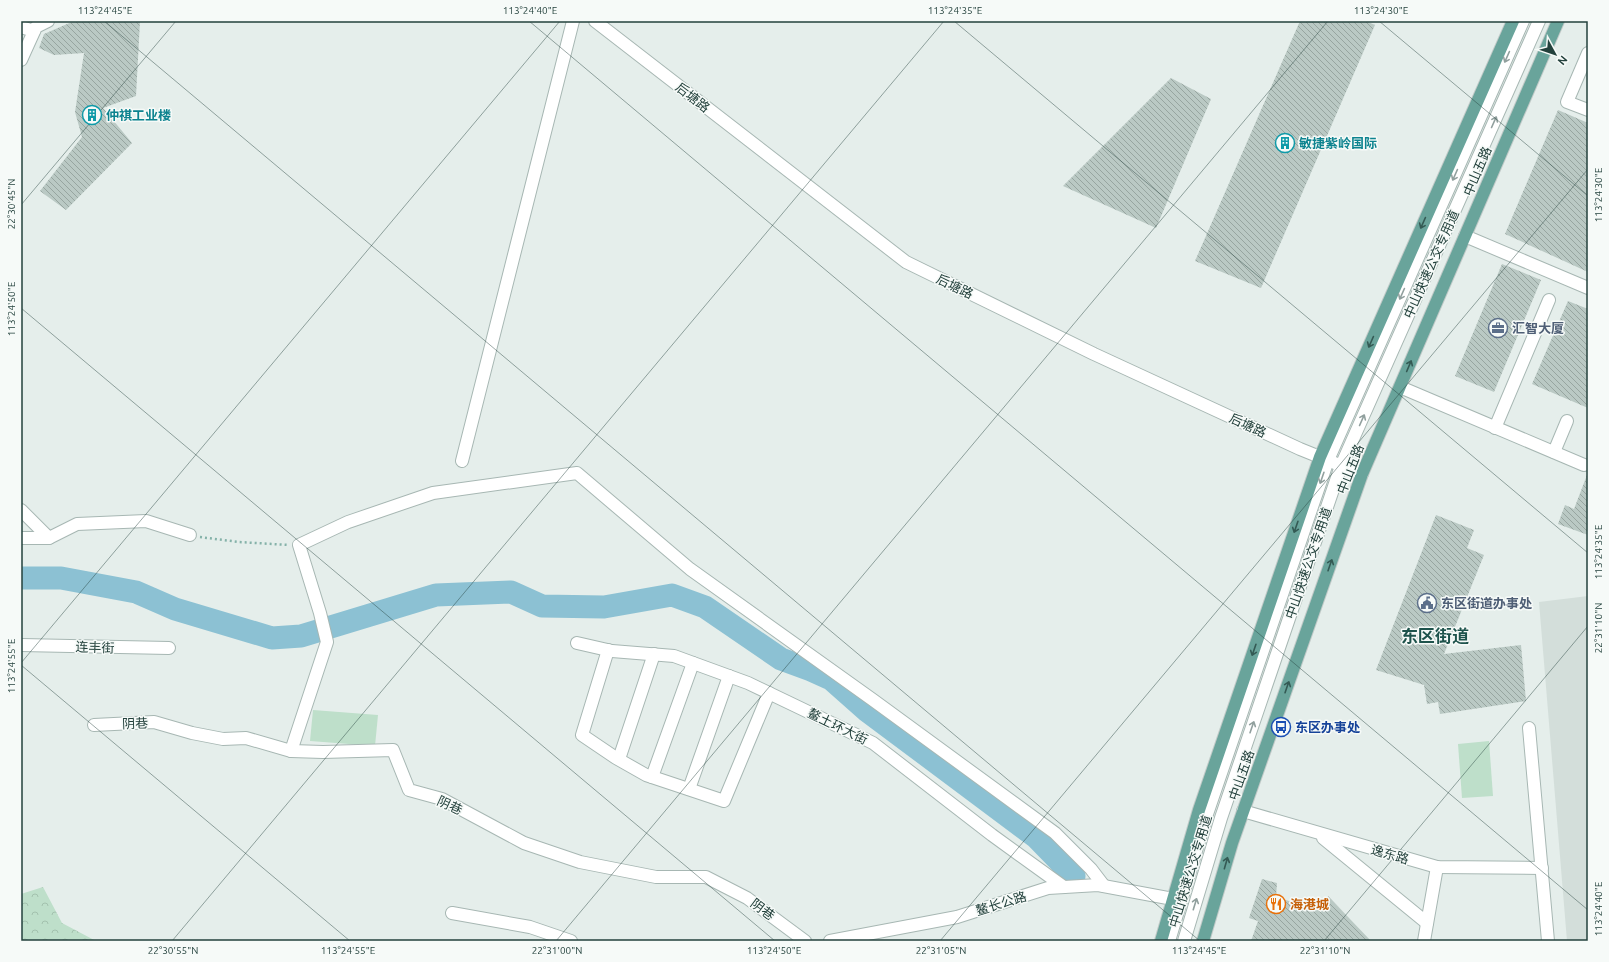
<svg xmlns="http://www.w3.org/2000/svg" width="1609" height="962" font-family="Ubuntu,'Noto Sans SC',sans-serif">
<style>
.built{fill:#d3deda}
.forest{fill:url(#forest-crowns)}
.garden{fill:#bedfca}
.lines{fill:none;stroke-linecap:round;stroke-linejoin:round}
.river{stroke:#8cc1d3;stroke-width:23}
.building{fill:url(#building-back-hatch)}
.minor-casing{stroke:#a7b7b3;stroke-width:14}
.major-casing{stroke:#c1cac8;stroke-width:14}
.path{stroke:#85b2a9;stroke-width:2.5;stroke-dasharray:2 3;stroke-linecap:butt}
.minor{stroke:#fff;stroke-width:12}
.major{stroke:#69a49b;stroke-width:12}
.oneway{stroke:#91a09e}
.oneway2{stroke:#345a54}
.ticks{fill:none;stroke:#23413c;stroke-width:1;stroke-opacity:0.45}
.labels{text-anchor:middle;stroke-width:3;stroke-linejoin:round;paint-order:stroke}
.street-label{font-size:13px;fill:#23413c;stroke:#f6faf8}
.culture-label{font-size:13px;font-weight:bold;fill:#0d838f;stroke:#f6faf8;text-anchor:start}
.service-label{font-size:13px;font-weight:bold;fill:#4e5e75;stroke:#f6faf8;text-anchor:start}
.transit-label{font-size:13px;font-weight:bold;fill:#164399;stroke:#f6faf8;text-anchor:start}
.food-label{font-size:13px;font-weight:bold;fill:#c56008;stroke:#f6faf8;text-anchor:start}
.district-label{font-size:17px;font-weight:bold;fill:#1e534c;stroke:#f6faf8}
.neatline{fill:none;stroke:#23413c;stroke-width:1.5}
.ticks-label{font-size:10px;text-anchor:middle;fill:#23413c}
</style>
<defs>
<pattern id="forest-crowns" width="20" height="18" patternUnits="userSpaceOnUse"><rect width="20" height="18" fill="#bedfca"/><path d="M2 6a3 3 0 1 1 6 0M12 15a3 3 0 1 1 6 0" fill="none" stroke="#a3c1ae"/></pattern>
<pattern id="building-back-hatch" width="6" height="6" patternUnits="userSpaceOnUse"><rect width="6" height="6" fill="#bac9c4"/><path d="M-1 5l2 2M0 0l6 6M5-1l2 2" fill="none" stroke="#97a5a0"/></pattern>
</defs>
<rect width="100%" height="100%" fill="#e5eeeb"/>
<path class="built" d="M1588,596V941H1567L1539,602Z"/>
<path class="forest" d="M43,887L62,923L96,941H21V894Z"/>
<g class="garden">
<path d="M313,710L378,715L375,746L310,741Z"/>
<path d="M1489,741L1493,796L1462,798L1458,744Z"/>
</g>
<g class="lines">
<path class="river" d="M21,578H61L136,592L175,609L272,638L301,636L436,595L511,592L542,606L604,607L672,595L705,607L781,659L811,670L831,679L866,710L1036,837L1074,876"/>
</g>
<g class="building">
<path d="M74,21H140L136,96L103,108L132,143L66,210L40,191L82,137L75,112L84,53L54,55L39,48L44,34Z"/>
<path d="M1300,21H1366L1375,25L1261,288L1195,261Z"/>
<path d="M1171,78L1211,99L1156,228L1063,186Z"/>
<path d="M1558,110L1588,123V272L1505,234Z"/>
<path d="M1502,264L1541,280L1494,392L1455,376Z"/>
<path d="M1568,301L1588,309V408L1532,384Z"/>
<path d="M1587,475H1588V535L1558,524L1565,505L1574,509Z"/>
<path d="M1436,515L1474,530L1467,548L1484,555L1444,654L1521,645L1526,701L1440,714L1438,702L1427,704L1424,685L1376,670Z"/>
<path d="M1262,879L1277,883L1276,897L1321,911L1328,896L1371,941H1251L1258,921L1249,918Z"/>
</g>
<g class="lines">
<g class="minor-casing">
<g id="minor">
<path d="M595,21L906,262L1094,354L1300,449L1362,474"/>
<path d="M21,27L34,31"/>
<path d="M1588,53L1567,102L1588,110"/>
<path d="M21,60L36,27L48,21"/>
<path d="M1465,236L1588,288"/>
<path d="M1400,387L1584,465"/>
<path d="M1495,428L1549,300"/>
<path d="M1554,452L1567,421"/>
<path d="M462,461L573,21"/>
<path d="M21,510L49,538"/>
<path d="M21,538H49L77,524L146,521L190,535"/>
<path d="M577,643L612,651L674,656L748,683L873,743L992,835L1064,887"/>
<path d="M21,645L169,648"/>
<path d="M608,650L582,735L616,758L646,775L724,801L769,693"/>
<path d="M94,725L154,722L192,733L223,739L246,738L291,751L323,752L393,750L409,790L442,799L524,843L580,862L656,877H706L747,898L805,941"/>
<path d="M1529,728L1548,941"/>
<path d="M291,751L327,642L320,613L299,545L348,522L433,493L577,473L690,569L873,700L1055,833L1091,869L1104,886"/>
<path d="M619,759L654,654"/>
<path d="M652,777L693,663"/>
<path d="M689,789L729,676"/>
<path d="M1243,811L1437,867L1542,868"/>
<path d="M1323,838L1427,923"/>
<path d="M452,913L530,927L571,941"/>
<path d="M830,941L957,917L1048,888L1098,885L1173,899"/>
<path d="M1169,941L1207,814L1328,460L1523,21"/>
<path d="M1184,941L1221,818L1341,466L1539,21"/>
<path d="M1424,941L1437,867"/>
</g>
</g>
<g class="major-casing">
<g id="major">
<path d="M1161,941L1199,810L1320,457L1513,21"/>
<path d="M1203,941L1232,843L1362,474L1558,21"/>
</g>
</g>
<path class="path" d="M200,537L239,542L289,545"/>
<use href="#minor" class="minor"/>
<use href="#major" class="major"/>
</g>
<defs><path id="oneway-shaft" d="M-6 0H5M1.5-3L5.5 0L1.5 3" fill="none" stroke-width="1.6" stroke-linecap="round" stroke-linejoin="round"/></defs>
<g class="oneway">
<use href="#oneway-shaft" transform="translate(1507 57) rotate(114)"/>
<use href="#oneway-shaft" transform="translate(1494 122) rotate(-66)"/>
<use href="#oneway-shaft" transform="translate(1455 175) rotate(114)"/>
<use href="#oneway-shaft" transform="translate(1402 294) rotate(114)"/>
<use href="#oneway-shaft" transform="translate(1362 420) rotate(-66)"/>
<use href="#oneway-shaft" transform="translate(1322 478) rotate(109)"/>
<use href="#oneway-shaft" transform="translate(1252 727) rotate(-71)"/>
<use href="#oneway-shaft" transform="translate(1195 904) rotate(-73)"/>
</g>
<g class="oneway2">
<use href="#oneway-shaft" transform="translate(1423 223) rotate(114)"/>
<use href="#oneway-shaft" transform="translate(1371 342) rotate(114)"/>
<use href="#oneway-shaft" transform="translate(1409 366) rotate(-67)"/>
<use href="#oneway-shaft" transform="translate(1296 527) rotate(109)"/>
<use href="#oneway-shaft" transform="translate(1330 565) rotate(-71)"/>
<use href="#oneway-shaft" transform="translate(1254 650) rotate(109)"/>
<use href="#oneway-shaft" transform="translate(1287 687) rotate(-71)"/>
<use href="#oneway-shaft" transform="translate(1226 863) rotate(-74)"/>
</g>
<path class="ticks" d="M104,21L1200,941M529,21L1588,910M954,21L1588,553M1379,21L1588,196M21,205L176,21M21,308L775,941M21,663L560,21M21,665L350,941M172,941L944,21M556,941L1328,21M940,941L1588,169M1324,941L1588,626"/>
<defs>
<g id="building-ring" transform="scale(1)"><circle r="9.5" fill="#f6faf8" stroke="#0f9aa8" stroke-width="1.5"/><path d="M-4-6H4V6H1V3H-1V6H-4ZM-2.5-4.3h1.7v1.8h-1.7ZM.8-4.3h1.7v1.8H.8ZM-2.5-1h1.7V.8h-1.7ZM.8-1h1.7V.8H.8Z" fill="#0f9aa8"/></g>
<g id="office-ring" transform="scale(1)"><circle r="9.5" fill="#f6faf8" stroke="#5c6f8a" stroke-width="1.5"/><path d="M-6-3h4V-5.5h4V-3h4V5H-6ZM-1-4.5V-3h2v-1.5ZM-6 0V1H6V0Z" fill="#5c6f8a"/></g>
<g id="civic-ring" transform="scale(1)"><circle r="9.5" fill="#f6faf8" stroke="#5c6f8a" stroke-width="1.5"/><path d="M-.6-6.5H3V-4.5H.6V-3L4-1V1h2V6H-6V1h2V-1L-.6-3ZM-1.2 2.5V6h2.4V2.5Z" fill="#5c6f8a"/></g>
<g id="bus-ring" transform="scale(1)"><circle r="9.5" fill="#f6faf8" stroke="#1a4fb4" stroke-width="1.5"/><path d="M-5-6H5V4H4V6H2V4H-2V6H-4V4H-5ZM-3.5-4V0h7V-4ZM-3.5 1.2v1.5H-2V1.2ZM2 1.2v1.5H3.5V1.2Z" fill="#1a4fb4"/></g>
<g id="restaurant-ring" transform="scale(1)"><circle r="9.5" fill="#f6faf8" stroke="#e8710a" stroke-width="1.5"/><path d="M-5-6h1v4h1v-4h1v4h1v-4h1v5L-1.5 .5V6h-2V.5L-5-1ZM5-6V6H3V1.5H1.5Q1.5-4 5-6Z" fill="#e8710a"/></g>
</defs>
<g fill-rule="evenodd">
<use href="#building-ring" x="92" y="115"/>
<use href="#building-ring" x="1285" y="143"/>
<use href="#office-ring" x="1498" y="328"/>
<use href="#civic-ring" x="1427" y="603"/>
<use href="#bus-ring" x="1281" y="727"/>
<use href="#restaurant-ring" x="1276" y="904"/>
</g>
<g class="labels">
<g class="street-label">
<text transform="translate(693 97) rotate(38)" y="5">后塘路</text>
<text transform="translate(1477 171) rotate(-67)" y="5">中山五路</text>
<text transform="translate(1431 264) rotate(-66)" y="5">中山快速公交专用道</text>
<text transform="translate(955 286) rotate(26)" y="5">后塘路</text>
<text transform="translate(1248 425) rotate(25)" y="5">后塘路</text>
<text transform="translate(1350 469) rotate(-69)" y="5">中山五路</text>
<text transform="translate(1308 563) rotate(-71)" y="5">中山快速公交专用道</text>
<text transform="translate(95 647) rotate(2)" y="5">连丰街</text>
<text transform="translate(135 723) rotate(-2)" y="5">阴巷</text>
<text transform="translate(838 726) rotate(26)" y="5">鳌土环大街</text>
<text transform="translate(1241 775) rotate(-71)" y="5">中山五路</text>
<text transform="translate(450 805) rotate(25)" y="5">阴巷</text>
<text transform="translate(1390 854) rotate(16)" y="5">逸东路</text>
<text transform="translate(1190 871) rotate(-73)" y="5">中山快速公交专用道</text>
<text transform="translate(1001 903) rotate(-17)" y="5">鳌长公路</text>
<text transform="translate(763 909) rotate(37)" y="5">阴巷</text>
</g>
<g class="culture-label">
<text x="106" y="120">仲祺工业楼</text>
<text x="1299" y="148">敏捷紫岭国际</text>
</g>
<g class="service-label">
<text x="1512" y="333">汇智大厦</text>
<text x="1441" y="608">东区街道办事处</text>
</g>
<g class="transit-label">
<text x="1295" y="732">东区办事处</text>
</g>
<g class="food-label">
<text x="1290" y="909">海港城</text>
</g>
<g class="district-label">
<text x="1435" y="642">东区街道</text>
</g>
</g>
<rect width="1609" height="962" fill="none" stroke="#f6faf8" stroke-width="44"/>
<g transform="translate(1555 54) rotate(130)" stroke="#f6faf8" stroke-width="3" paint-order="stroke">
<path d="M0-3L7 15L0 10L-7 15Z" fill="#23413c"/>
<text y="-6" font-size="11" font-weight="bold" text-anchor="middle" fill="#23413c">N</text>
</g>
<rect x="22" y="22" width="1565" height="918" class="neatline"/>
<g class="ticks-label">
<text x="105" y="14">113°24'45"E</text>
<text x="530" y="14">113°24'40"E</text>
<text x="955" y="14">113°24'35"E</text>
<text x="1381" y="14">113°24'30"E</text>
<text transform="translate(1598 195) rotate(-90)" y="4">113°24'30"E</text>
<text transform="translate(11 204) rotate(-90)" y="4">22°30'45"N</text>
<text transform="translate(11 309) rotate(-90)" y="4">113°24'50"E</text>
<text transform="translate(1598 552) rotate(-90)" y="4">113°24'35"E</text>
<text transform="translate(1598 628) rotate(-90)" y="4">22°31'10"N</text>
<text transform="translate(11 666) rotate(-90)" y="4">113°24'55"E</text>
<text transform="translate(1598 909) rotate(-90)" y="4">113°24'40"E</text>
<text x="173" y="954">22°30'55"N</text>
<text x="348" y="954">113°24'55"E</text>
<text x="557" y="954">22°31'00"N</text>
<text x="774" y="954">113°24'50"E</text>
<text x="941" y="954">22°31'05"N</text>
<text x="1199" y="954">113°24'45"E</text>
<text x="1325" y="954">22°31'10"N</text>
</g>
</svg>
